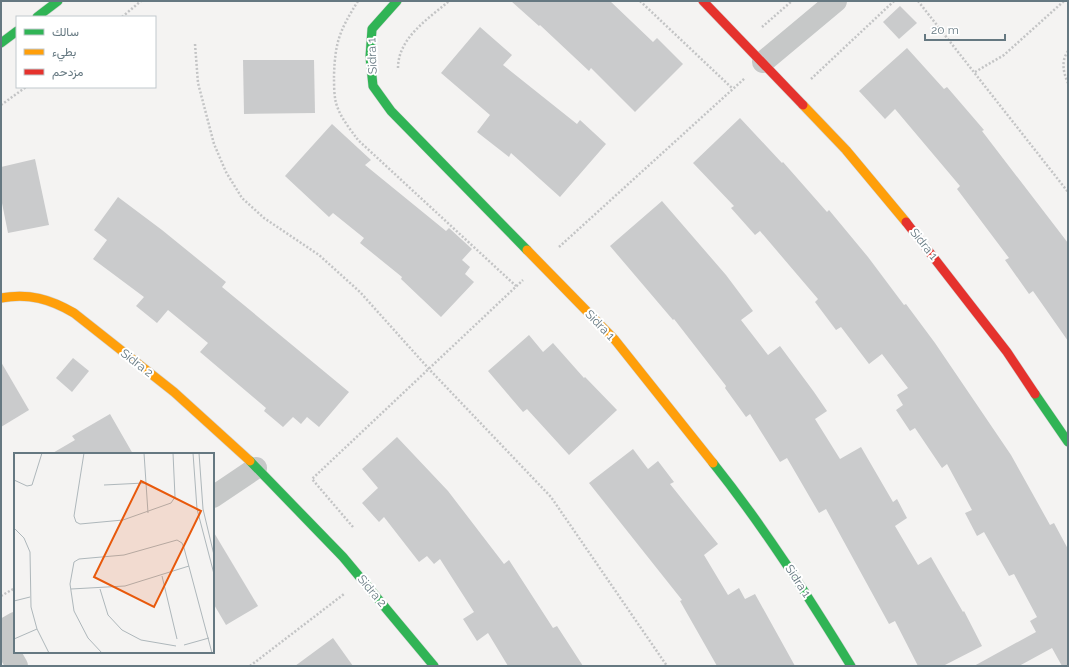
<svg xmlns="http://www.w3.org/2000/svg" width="1069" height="667" font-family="Raleway,Vazirmatn,sans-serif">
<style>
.building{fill:#cacbcc}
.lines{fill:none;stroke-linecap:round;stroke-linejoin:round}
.fast-casing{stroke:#cfd0d0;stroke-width:10}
.slow-casing{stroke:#cfd0d0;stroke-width:10}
.jam-casing{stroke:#cfd0d0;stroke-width:10}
.path{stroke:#c3c4c5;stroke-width:2.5;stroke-dasharray:2 2;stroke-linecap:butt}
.street{stroke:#c6c8c8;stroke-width:22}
.fast{stroke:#30b455;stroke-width:9}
.slow{stroke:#ff9f0a;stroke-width:9}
.jam{stroke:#e5322d;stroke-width:9}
.labels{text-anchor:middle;stroke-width:4;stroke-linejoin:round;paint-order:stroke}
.street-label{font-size:12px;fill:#657881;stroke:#fff}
.inset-road{fill:none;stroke:#aeb7bb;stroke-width:1}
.view{fill:#e8590c;fill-opacity:0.15;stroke:#e8590c;stroke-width:2}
.inset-edge{fill:none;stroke:#657881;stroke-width:2}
</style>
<rect width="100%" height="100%" fill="#f4f3f2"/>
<g class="building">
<path d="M511,1H610L653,42L657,38L683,64L635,112L591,68L589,71L540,25L539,26Z"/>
<path d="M900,6L917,23L899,39L883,22Z"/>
<path d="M480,27L512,55L503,65L577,124L580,120L606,144L560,197L511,153L509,157L477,132L490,115L441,73Z"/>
<path d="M907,48L944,89L947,87L984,130L982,131L1068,243V341L1033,291L1029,294L1005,260L1009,258L957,189L960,186L895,109L885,119L859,91Z"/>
<path d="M243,60H314L315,113L244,114Z"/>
<path d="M740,118L782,163L783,162L827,212L829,210L868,257L904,305L906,304L935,343L1011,455L1050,525L1054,523L1068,549V666H1062L1052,648L1019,666H974L1036,632L1030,621L1037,617L1014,574L1009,576L984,532L977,536L965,513L972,510L947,464L942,468L915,428L910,431L896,410L903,405L897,395L908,388L882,354L869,364L841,327L836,330L815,302L818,299L760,231L755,235L731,208L734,206L693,163Z"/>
<path d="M332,124L371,160L365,165L446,231L449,228L472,249L462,260L470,267L465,274L474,282L441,317L401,279L402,277L360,243L364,238L333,213L329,217L285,176Z"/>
<path d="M35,159L49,225L8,233L1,198V167Z"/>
<path d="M118,197L162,230L226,282L222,287L349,392L319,427L307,417L301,424L293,417L283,427L264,411L266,408L200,352L208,343L168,310L157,323L136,306L144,297L93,259L107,240L94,230Z"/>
<path d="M662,201L726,275L753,311L741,320L768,355L780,346L814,392L827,411L815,419L840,459L861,447L893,502L897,499L907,518L895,526L918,565L931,557L963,612L964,611L982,646L943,666H918L895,621L889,624L826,509L819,513L787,458L780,462L750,414L746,417L725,388L726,386L674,319L673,320L610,246Z"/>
<path d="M529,335L543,352L553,343L584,378L585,377L617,410L569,455L527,409L523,412L488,371Z"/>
<path d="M73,358L89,371L72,392L56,378Z"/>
<path d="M1,362L29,410L1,427Z"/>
<path d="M110,414L133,454H51L75,440L72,436Z"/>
<path d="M397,437L448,491L504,564L509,560L553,628L557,626L583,666H508L488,633L477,641L463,619L474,612L440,559L434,564L427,556L419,562L384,517L379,522L362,503L378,488L362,469Z"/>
<path d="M633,449L648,469L658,461L674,482L670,484L718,544L704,555L728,595L739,588L745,599L755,594L795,666H717L680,601L682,600L589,483Z"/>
<path d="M213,531L258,606L226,625L213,603Z"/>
<path d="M333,638L353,666H295Z"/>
</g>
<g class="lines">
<g class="fast-casing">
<g id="fast">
<path d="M397,1L372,29L370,57L373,86L391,111L527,250"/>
<path d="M37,17L58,1"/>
<path d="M1,43L17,31"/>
<path d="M1035,394L1068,442"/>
<path d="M250,461L343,557L434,666"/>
<path d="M713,463C764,527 808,596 851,666"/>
</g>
</g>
<g class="slow-casing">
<g id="slow">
<path d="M803,105L846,150L906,222"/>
<path d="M527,250L615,340L713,463"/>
<path d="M1,298C29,293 50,299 74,313L174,392L250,461"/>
</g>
</g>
<g class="jam-casing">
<g id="jam">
<path d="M703,1L803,105"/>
<path d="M906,222L1007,352L1035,394"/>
</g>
</g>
<g class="path">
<path d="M358,1C340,30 335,41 334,76C334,84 334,95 336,103C340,117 350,129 358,140L516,286"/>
<path d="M640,1L733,89"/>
<path d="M918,1L1068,192"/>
<path d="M122,17L141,1"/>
<path d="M762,27L792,1"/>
<path d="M195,44L198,83L214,144L226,172L242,198L264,218L319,255L360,292L429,369L551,497L667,666"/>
<path d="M1068,51C1061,61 1063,72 1068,83"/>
<path d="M398,68C398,38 428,19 449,1"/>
<path d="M975,72L1004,55L1064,1"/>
<path d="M811,79L894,1"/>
<path d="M1,105L26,87"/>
<path d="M559,247L745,78"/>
<path d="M353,527L312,479L523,280"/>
<path d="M1,596L15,588"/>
<path d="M250,666L344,594"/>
</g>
<g class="street">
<path d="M763,62L836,1"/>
<path d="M213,497L256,468"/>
<path d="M1,631L15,623"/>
<path d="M1,638L17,666"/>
</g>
<use href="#fast" class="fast"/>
<use href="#slow" class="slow"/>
<use href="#jam" class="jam"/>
</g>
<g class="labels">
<g class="street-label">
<text transform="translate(372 56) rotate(-92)" y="4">Sidra 1</text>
<text transform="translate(924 244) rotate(51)" y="4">Sidra 1</text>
<text transform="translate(600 325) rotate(46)" y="4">Sidra 1</text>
<text transform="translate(137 363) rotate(38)" y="4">Sidra 2</text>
<text transform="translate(798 581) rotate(57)" y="4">Sidra 1</text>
<text transform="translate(372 591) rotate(50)" y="4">Sidra 2</text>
</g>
</g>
<g transform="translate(14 453)">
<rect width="200" height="200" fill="#f4f3f2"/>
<path class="inset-road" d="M70,0L60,63L62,69L66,71L109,67L157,50L161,44L159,0M130,0L134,60M179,0L183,56L200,121M185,0L189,56L200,102M0,27L13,33L18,32L28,0M90,32L130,30M0,75L10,85L16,99L17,154L23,176L35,200M148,123L163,186M57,136L111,133L175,113M86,136L94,162L108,177L127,187L162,193M0,148L16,144M0,186L23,176M170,192L195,185M88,200L74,185L60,158L56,131L60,109L65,106L110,102L163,87L168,90L170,95L198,200"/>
<path class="view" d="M127,28L187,58L140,154L80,124Z"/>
<rect width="200" height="200" class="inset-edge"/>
</g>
<rect width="1069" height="667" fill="none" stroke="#657881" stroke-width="4"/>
<rect x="16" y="16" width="140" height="72" fill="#ffffff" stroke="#c1c9cd"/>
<rect x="24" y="29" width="20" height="6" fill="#30b455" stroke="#c1c9cd"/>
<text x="52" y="36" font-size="12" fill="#657881">سالك</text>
<rect x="24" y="49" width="20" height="6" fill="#ff9f0a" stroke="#c1c9cd"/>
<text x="52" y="56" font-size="12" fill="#657881">بطيء</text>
<rect x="24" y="69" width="20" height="6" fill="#e5322d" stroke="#c1c9cd"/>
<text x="52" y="76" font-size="12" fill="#657881">مزدحم</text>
<path d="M925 34v6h80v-6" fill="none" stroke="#657881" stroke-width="2"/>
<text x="931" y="34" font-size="12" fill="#657881" stroke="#ffffff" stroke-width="3" paint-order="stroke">20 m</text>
</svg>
